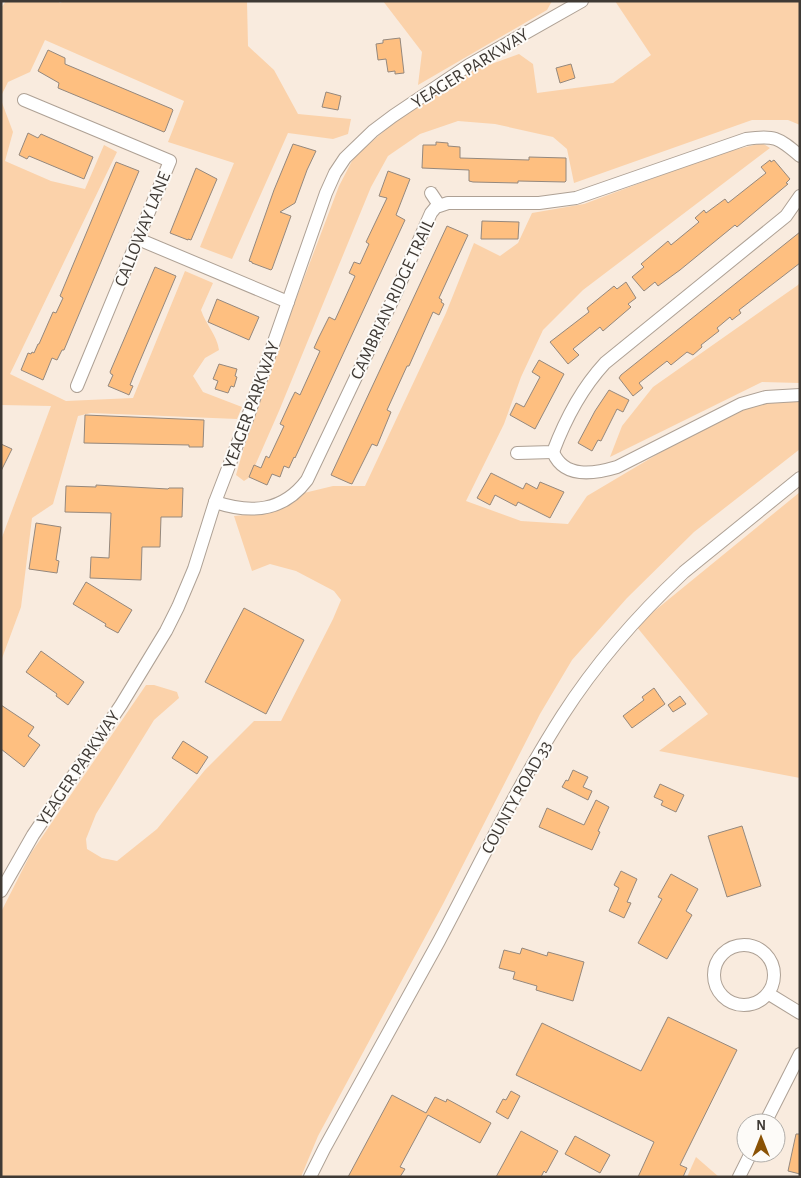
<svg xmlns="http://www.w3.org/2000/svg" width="801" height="1178" font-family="'Alegreya Sans',sans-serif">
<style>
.green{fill:#fbd2aa}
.building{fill:#febf80;stroke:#95887d}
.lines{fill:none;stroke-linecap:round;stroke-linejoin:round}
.minor-casing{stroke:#aea195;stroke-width:14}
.minor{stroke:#fff;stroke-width:12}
.labels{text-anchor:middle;stroke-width:4;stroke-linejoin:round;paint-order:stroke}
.street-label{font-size:18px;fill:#3f3a35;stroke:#fdfbf8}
</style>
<rect width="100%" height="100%" fill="#f9ebde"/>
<g class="green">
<path d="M6,1H58L60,3L64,1H247L248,46L274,70L298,114L351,119L348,134L333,139L288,133L232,259L200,247L234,163L168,142L184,101L45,40L30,72L8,82L1,96V8Z"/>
<path d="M383,1H552L547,10L418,85L422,52Z"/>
<path d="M615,1H800V125L788,120H752L574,183L567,149L553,137L495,124L458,121L420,134L388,156L371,187L279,411L250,477L244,481L236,475L257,402L339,186L354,157L398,119L472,71L519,54L533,64L537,93L613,83L651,55Z"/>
<path d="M1,100L13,132L5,161L51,181L85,189L104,145L117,152L10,374L66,401L133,398L185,271L213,283L201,310C206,325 217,335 219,350L205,358L193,376L203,392L242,407L237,419L91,413L78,416L53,504L32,518L21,607L1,661V540L51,406L1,405Z"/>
<path d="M762,143L770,148L583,290L543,330L521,377L504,424L466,501L521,521L568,524L587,496L725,414L770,402L800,400V449L694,532L627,598L572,660L540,714L443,904L318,1136L301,1177H1V912L31,853L146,685H154L177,692L179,698L154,720L96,814L86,839L87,849L102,858L117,861L157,829L205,770L254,721H281L333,619L341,600L334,591L296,571L270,564L252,571L234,516L266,513L289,505L304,493L333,486H365L446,313L474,243L500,256L518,243L532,213L584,204L718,154Z"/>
<path d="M800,282V383L762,382L610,457L622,426L653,387L798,285Z"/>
<path d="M800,492V778L659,751L708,714L636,626Z"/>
<path d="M696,1157L719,1177H687Z"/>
</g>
<g class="building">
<path d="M400,38L404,73L395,74V71L388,72L386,59L378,60L376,44L383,43V40Z"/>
<path d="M48,50L65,58V64L172,109L173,110L165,131L164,132L58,88L59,83L38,71Z"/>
<path d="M571,64L575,78L560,83L556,68Z"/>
<path d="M326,92L341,96L338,110L322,107Z"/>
<path d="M28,133L38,138L41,134L93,157L84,179L29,156L27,159L19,155Z"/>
<path d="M436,142L448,143V146L460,147V158L529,160V157L566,158V181L565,182L518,181V183L473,182L469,181V170L422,168L423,145H436Z"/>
<path d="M293,144L316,151L307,170L295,203L280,212L291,216L272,269L271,270L252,263V262L249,261L274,190Z"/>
<path d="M770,160L771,162L774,160L790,179L786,183L788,184L737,227L735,225L680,270L658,286L655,282L644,291L632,277L644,267L641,264L668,241L671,245L699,222L695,218L704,210L706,213L725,199L728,203L766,173L761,167Z"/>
<path d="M116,162L139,171L64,350H62L57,360L52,358L43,380L21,370L28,353L31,354L32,352L34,353L38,344H39L53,312L56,313L63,298L60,296Z"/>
<path d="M196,168L217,179L191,240L188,239V240L170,233Z"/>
<path d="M388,171L410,179L396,215L405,220L295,458L294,457L289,468L284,466L280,477L272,474L267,485L249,477L254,465L261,468L266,456L269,458L284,426L280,424L291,400L295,392L300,395L320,351L314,348L319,337L329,317L335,320L355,276L349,273L354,262L360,264L369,244L366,242L387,198L379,196Z"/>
<path d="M482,221L519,222L518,239H481Z"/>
<path d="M447,226L468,235L439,298L442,300L441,302L444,304L439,315L433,312L409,366H407L387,410L391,412L377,446L372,444L352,484L349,483L331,475Z"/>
<path d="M800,232V263L739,310L741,313L732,320L730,317L717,328L719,331L701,345L702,347L693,355L687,352L671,365L667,361L639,383L643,388L633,396L619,378L621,375Z"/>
<path d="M155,267L176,276L134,375L130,385L133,386L129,395L127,394L108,386L113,375L111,374L110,372Z"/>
<path d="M626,282L636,298L628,304L631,307L603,331L600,327L573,349L579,355L568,364L550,342L589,312L587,308L614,286L617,289Z"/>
<path d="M217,299L259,317L249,340L208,322Z"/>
<path d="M539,360L564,374L535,429L510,415L516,403L524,407L540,377L532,372Z"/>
<path d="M219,364L237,369L235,376L237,377L234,387L231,386L228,393L215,389L218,381L213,379Z"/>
<path d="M609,390L629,400L623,412L617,409L601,441L598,440L592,451L578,443L595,411Z"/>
<path d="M85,415L204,420L203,447H189V445L84,443Z"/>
<path d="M1,444L12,449L1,471Z"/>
<path d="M491,473L523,489L526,483L537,489L540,482L564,492L550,518L518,502L516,506L495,495L490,505L477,498Z"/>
<path d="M96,485L168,489L169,488H183L182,517H161L160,547H142L141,580L90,578L91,557L109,558L111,513L65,512L66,486L96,487Z"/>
<path d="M36,523L61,527L56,560L59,561L57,573L29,569Z"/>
<path d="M86,582L132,610L118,633L105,626L106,624L73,604Z"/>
<path d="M244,608L304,640L266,714L205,682Z"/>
<path d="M41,651L84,682L68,705L56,696L57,694L26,672Z"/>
<path d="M654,688L665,704L632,728L623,716L644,700L642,697Z"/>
<path d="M680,696L686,704L673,712L668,705Z"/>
<path d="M1,705L34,727L28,736L40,745L24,767L1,749Z"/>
<path d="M183,741L208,757L197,774L172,758Z"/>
<path d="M573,770L588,777L583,787L592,791L588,800L562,787L566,780L568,781Z"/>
<path d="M660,784L684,795L676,812L661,805L663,801L654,797Z"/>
<path d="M596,800L609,807L598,831L600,832L592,850L539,827L547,808L584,825Z"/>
<path d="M742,826L761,886L727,897L708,836Z"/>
<path d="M621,871L637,879L627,902L631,903L624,918L609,911L619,888L614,885Z"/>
<path d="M671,874L698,889L686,911L692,915L667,959L638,943L662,899L658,897Z"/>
<path d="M522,948L547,956L548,952L584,962L573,1001L536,990L537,986L513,979L515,972L499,968L504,950L520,954Z"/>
<path d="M668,1017L737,1050L680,1165L687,1168L683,1177H638L654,1142L516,1075L542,1023L641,1071Z"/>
<path d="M511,1091L520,1096L508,1119L496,1112L503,1099L506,1100Z"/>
<path d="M392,1095L426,1113L435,1097L446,1102L447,1099L491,1123L480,1143L428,1115L400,1167L405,1169L400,1177H348Z"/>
<path d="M521,1131L558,1151L546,1173L544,1171L541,1177H496Z"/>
<path d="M796,1134H800V1174L788,1171Z"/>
<path d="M575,1136L610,1155L600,1173L565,1154Z"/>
</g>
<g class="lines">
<g class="minor-casing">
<g id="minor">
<path d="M24,100L170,161L77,386"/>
<path d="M431,193L439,205"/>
<path d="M138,239L288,302"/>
<path d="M553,452C564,479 594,474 617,467L741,404L766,397L800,395"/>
<path d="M517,453L553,452C565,420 581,389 605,363L786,216L800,196"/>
<path d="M215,502C251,514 283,512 307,480L395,295L431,213L436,207L448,203H539L576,198L746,139C774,135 778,137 800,156"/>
<path d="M1,891L33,835L121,705L166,631L178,607L194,569L215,502L247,419L326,193L335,173L345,158L373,131L393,116L469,65L582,1"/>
<circle cx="744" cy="975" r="30"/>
<path d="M769,994L800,1013"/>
<path d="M765,1123L800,1054"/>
<path d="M310,1177L324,1149C362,1080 401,1011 439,941C479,866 516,788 562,716C596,663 638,615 684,572L800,478"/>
<path d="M739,1177L751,1153"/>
</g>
</g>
<use href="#minor" class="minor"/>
</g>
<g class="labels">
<g class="street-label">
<text transform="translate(470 68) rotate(-32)" y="6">YEAGER PARKWAY</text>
<text transform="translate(142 229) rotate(-68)" y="6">CALLOWAY LANE</text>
<text transform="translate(392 299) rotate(-65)" y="6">CAMBRIAN RIDGE TRAIL</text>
<text transform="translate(251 405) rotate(-70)" y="6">YEAGER PARKWAY</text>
<text transform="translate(78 768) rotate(-56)" y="6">YEAGER PARKWAY</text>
<text transform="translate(516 797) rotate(-61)" y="6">COUNTY ROAD 33</text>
</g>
</g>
<rect width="801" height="1178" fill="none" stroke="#3f3a35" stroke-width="5"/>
<g transform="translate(761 1138)"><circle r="24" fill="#fdfbf8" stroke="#b1aeaa"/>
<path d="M0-4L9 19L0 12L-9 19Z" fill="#8a5205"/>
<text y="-8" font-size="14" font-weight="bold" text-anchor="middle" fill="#3f3a35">N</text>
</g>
</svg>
